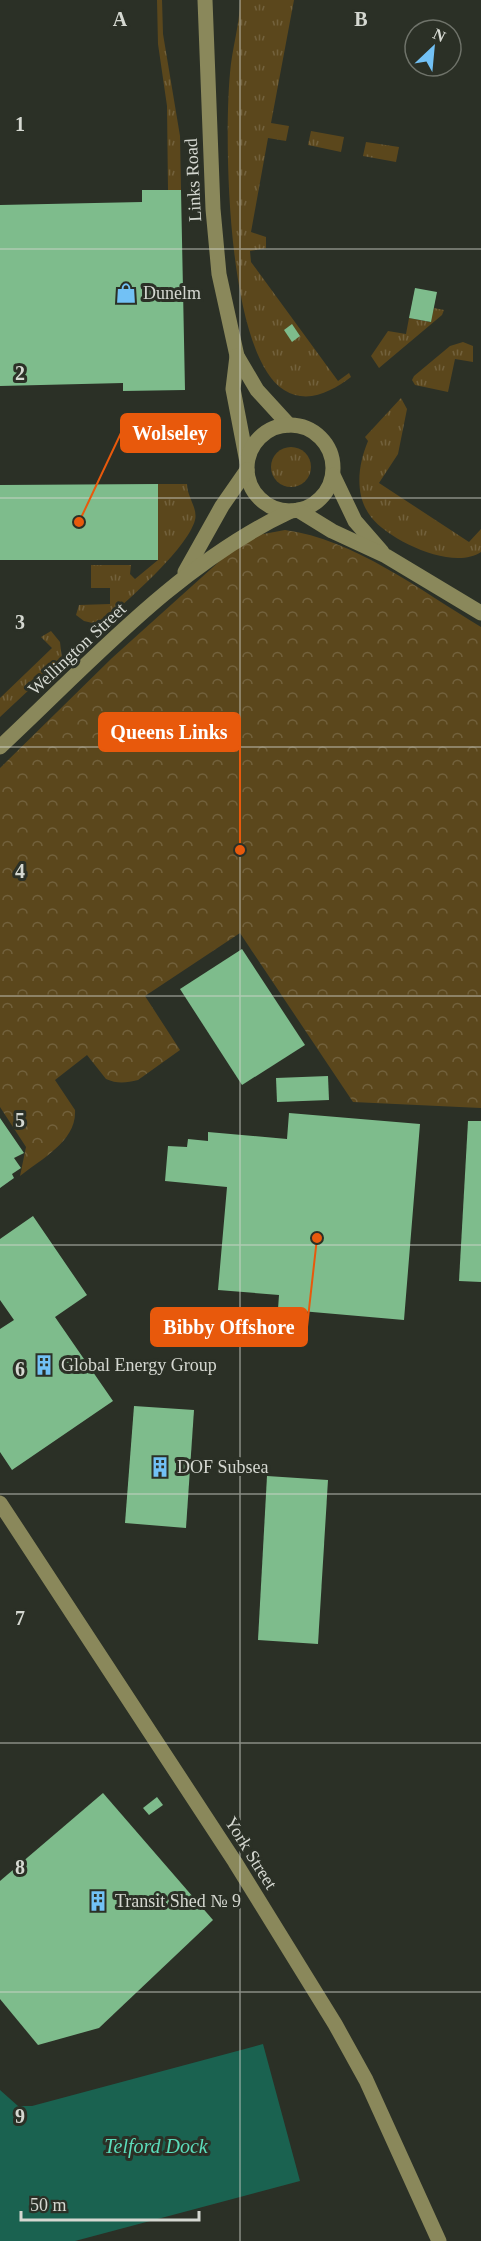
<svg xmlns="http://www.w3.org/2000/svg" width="481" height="2241" font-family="Georgia,serif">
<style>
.grass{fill:url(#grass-tufts)}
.park{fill:url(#park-crowns)}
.water{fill:#1a6250}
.building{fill:#7ebc8c}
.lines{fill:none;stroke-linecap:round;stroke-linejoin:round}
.secondary{stroke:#8a885b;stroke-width:15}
.grid{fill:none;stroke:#d5d8d1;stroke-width:1.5;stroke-opacity:0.55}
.labels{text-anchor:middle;stroke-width:6;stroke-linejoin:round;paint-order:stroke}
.street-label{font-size:18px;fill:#d5d8d1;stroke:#2b3026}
.poi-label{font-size:18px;fill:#d5d8d1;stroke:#2b3026;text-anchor:start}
.water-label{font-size:20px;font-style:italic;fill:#5cddbb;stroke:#2b3026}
.grid-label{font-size:20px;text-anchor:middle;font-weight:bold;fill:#d5d8d1;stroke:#2b3026;stroke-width:6;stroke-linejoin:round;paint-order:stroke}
.leader{fill:none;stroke:#e8590c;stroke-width:2}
.callout-dot{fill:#e8590c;stroke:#2b3026;stroke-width:2}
.callout{fill:#e8590c;stroke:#e8590c;stroke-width:2}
.callout-label{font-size:20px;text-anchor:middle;font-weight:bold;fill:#fff}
</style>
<defs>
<pattern id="grass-tufts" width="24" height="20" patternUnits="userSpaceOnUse" patternTransform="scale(1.5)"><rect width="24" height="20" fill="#5b471c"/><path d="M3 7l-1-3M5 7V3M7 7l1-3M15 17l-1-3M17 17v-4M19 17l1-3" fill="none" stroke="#72613c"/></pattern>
<pattern id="park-crowns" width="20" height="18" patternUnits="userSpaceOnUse" patternTransform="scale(1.5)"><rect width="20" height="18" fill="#5b471c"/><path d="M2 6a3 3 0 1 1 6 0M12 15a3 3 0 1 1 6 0" fill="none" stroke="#72613c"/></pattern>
</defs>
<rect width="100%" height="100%" fill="#2b3026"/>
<g class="grass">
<path d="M157,0H162L163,34L180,136L181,190H168L167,106L158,44Z"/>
<path d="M240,0H294L271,123L289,126L286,141L268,138L251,232L266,237V248L250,251L251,262L338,381L349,373L351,377C332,391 308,405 284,390C226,353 224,137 230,73C232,48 240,24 240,0Z"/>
<path d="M311,131L344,137L341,152L308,145Z"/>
<path d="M366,142L399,147L396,162L363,156Z"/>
<path d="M434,308L444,310L442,315L379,368L371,356L388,331L406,334L409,318L430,322Z"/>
<path d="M463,342L473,346V362L455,359L448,392L415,385L412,380L414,376L450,346Z"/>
<path d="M401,398L407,409L398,454L379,483L469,542L481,529V552C453,571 390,541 371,517C354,495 358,465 368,441L365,437Z"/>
<circle cx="291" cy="467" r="20"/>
<path d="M158,484H187C187,497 198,508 195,520C187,550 125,602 101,625L84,621L76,615L79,605L110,604V588H91V565H131L130,574L135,579L158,560Z"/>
<path d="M51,631L60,642L62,659L0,717V698L52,648L41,637Z"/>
</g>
<path class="park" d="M285,530C354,539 421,591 481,627V1108L353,1102L240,933L145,996L180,1050L138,1080C126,1083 117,1084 106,1079L87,1055L55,1080L75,1110C77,1141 41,1159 20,1176L26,1147L0,1107V768L112,658L232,550L253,536Z"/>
<path class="water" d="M263,2044L300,2181L75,2241H0V2090L18,2106H32Z"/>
<g class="building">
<path d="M142,190H181L185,390L123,391V383L0,386V205L142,202Z"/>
<path d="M415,288L437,292L431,322L409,318Z"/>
<path d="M292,324L300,336L292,342L284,330Z"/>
<path d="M158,484V560H0V485Z"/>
<path d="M242,949L305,1045L242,1085L180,989Z"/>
<path d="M328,1076L329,1100L277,1102L276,1078Z"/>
<path d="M289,1113L420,1124L404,1320L278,1309L279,1295L218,1290L227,1187L165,1181L168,1146L187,1147L188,1139L208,1141V1132L287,1139Z"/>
<path d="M0,1118L24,1153L14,1158L21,1168L12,1174L14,1178L0,1188Z"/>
<path d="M468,1121H481V1282L459,1281Z"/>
<path d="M33,1216L87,1295L55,1317L113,1401L12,1470L0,1452V1329L14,1320L0,1300V1239Z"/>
<path d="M134,1406L194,1410L186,1528L125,1523Z"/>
<path d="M267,1476L328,1480L318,1644L258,1640Z"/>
<path d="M103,1793L213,1920L99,2028L38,2045L0,1999V1881Z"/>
<path d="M157,1797L163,1805L149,1815L143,1808Z"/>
</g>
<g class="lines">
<g class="secondary">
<path d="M205,0L213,209L219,274L237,356L257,390L289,425"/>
<path d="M237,356L233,389L247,462"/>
<circle cx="290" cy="468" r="43"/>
<path d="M333,475L355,521L382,552"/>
<path d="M298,510L332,531L386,556L481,613"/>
<path d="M185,572L222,506L247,470"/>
<path d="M0,747C90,663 179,563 291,511"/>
<path d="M0,1503L235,1862L335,2024L366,2080L439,2241"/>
</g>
</g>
<path class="grid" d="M240,0V2241M0,249H481M0,498H481M0,747H481M0,996H481M0,1245H481M0,1494H481M0,1743H481M0,1992H481"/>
<defs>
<g id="shop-bare" transform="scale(1.62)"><path d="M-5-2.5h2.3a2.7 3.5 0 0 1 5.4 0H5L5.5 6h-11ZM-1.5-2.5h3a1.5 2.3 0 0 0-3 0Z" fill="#72c1f5" stroke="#2b3026" stroke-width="2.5" paint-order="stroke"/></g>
<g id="building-bare" transform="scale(1.62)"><path d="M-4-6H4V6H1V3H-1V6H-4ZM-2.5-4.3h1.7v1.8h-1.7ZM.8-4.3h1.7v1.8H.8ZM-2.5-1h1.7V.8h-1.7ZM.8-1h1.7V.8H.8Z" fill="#72c1f5" stroke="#2b3026" stroke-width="2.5" paint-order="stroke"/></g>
</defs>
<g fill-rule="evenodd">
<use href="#shop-bare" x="126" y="293"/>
<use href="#building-bare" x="44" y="1365"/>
<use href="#building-bare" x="160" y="1467"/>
<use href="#building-bare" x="98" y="1901"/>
</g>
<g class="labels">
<g class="street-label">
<text transform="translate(193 180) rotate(-93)" y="6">Links Road</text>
<text transform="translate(77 649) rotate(-43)" y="6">Wellington Street</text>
<text transform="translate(251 1853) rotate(58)" y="6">York Street</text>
</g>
<g class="poi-label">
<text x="143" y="299">Dunelm</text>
<text x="61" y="1371">Global Energy Group</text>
<text x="177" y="1473">DOF Subsea</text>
<text x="115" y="1907">Transit Shed № 9</text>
</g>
<g class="water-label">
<text x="156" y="2153">Telford Dock</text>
</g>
</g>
<g class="grid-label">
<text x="120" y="26">A</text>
<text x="361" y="26">B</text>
<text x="20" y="131">1</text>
<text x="20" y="380">2</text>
<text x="20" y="629">3</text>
<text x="20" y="878">4</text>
<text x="20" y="1127">5</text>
<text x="20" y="1376">6</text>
<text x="20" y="1625">7</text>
<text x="20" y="1874">8</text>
<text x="20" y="2123">9</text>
</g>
<path class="leader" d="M79 522L121 433M240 850L240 732M317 1238L307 1327"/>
<g class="callout-dot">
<circle cx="79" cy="522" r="6"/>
<circle cx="240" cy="850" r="6"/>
<circle cx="317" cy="1238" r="6"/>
</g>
<g class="callout">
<rect x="121" y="414" width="99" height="38" rx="6"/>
<rect x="99" y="713" width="141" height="38" rx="6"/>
<rect x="151" y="1308" width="156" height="38" rx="6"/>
</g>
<g class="callout-label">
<text x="170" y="440">Wolseley</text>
<text x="169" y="739">Queens Links</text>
<text x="229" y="1334">Bibby Offshore</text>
</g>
<g transform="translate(433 48) rotate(26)"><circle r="28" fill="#2b3026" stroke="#6f736a" stroke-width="1.5"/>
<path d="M0-4.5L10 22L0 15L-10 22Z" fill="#72c1f5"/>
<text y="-9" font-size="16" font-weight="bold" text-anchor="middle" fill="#d5d8d1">N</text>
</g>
<path d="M21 2211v9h178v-9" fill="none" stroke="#d5d8d1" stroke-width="3"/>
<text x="30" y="2211" font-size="18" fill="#d5d8d1" stroke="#2b3026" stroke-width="4.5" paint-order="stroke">50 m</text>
</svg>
